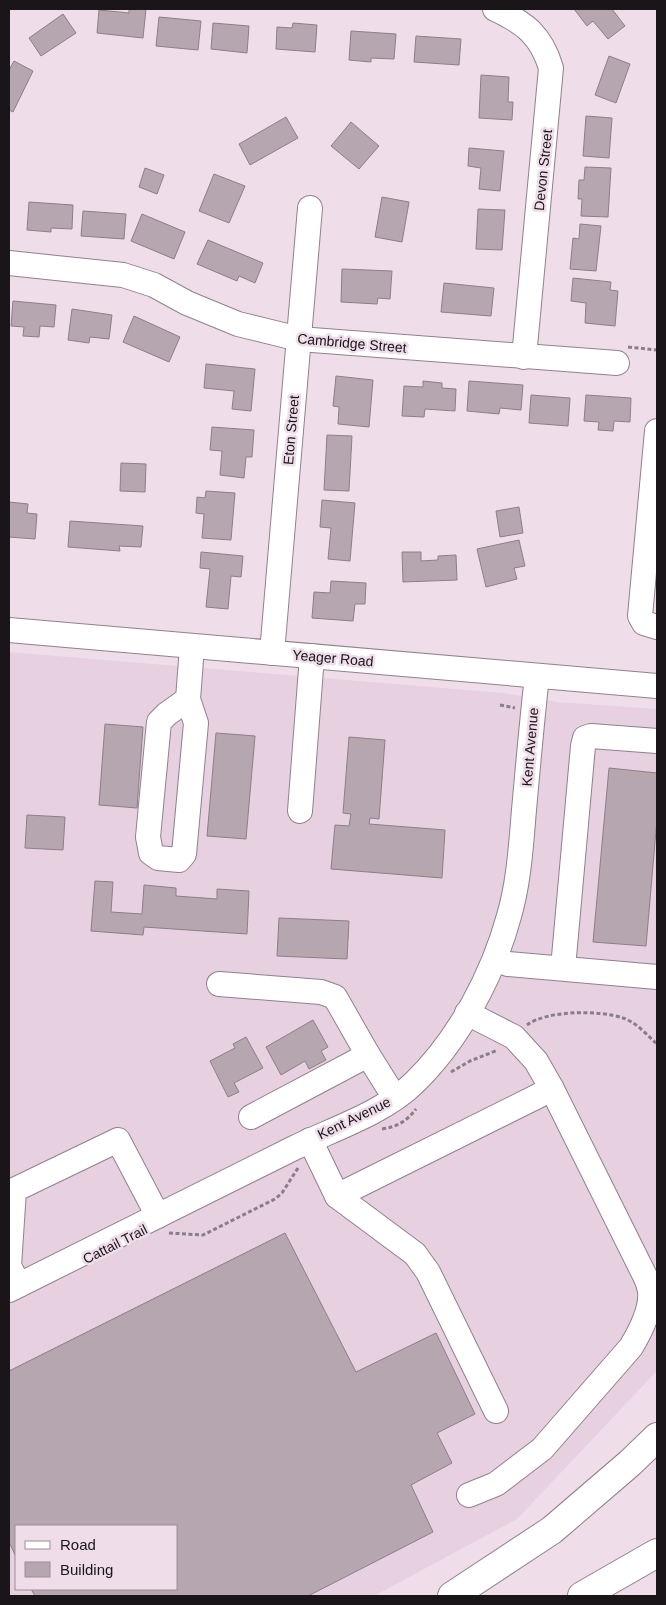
<svg xmlns="http://www.w3.org/2000/svg" width="666" height="1605" font-family="Helvetica,sans-serif">
<style>
.built{fill:#e7d0e0;fill-rule:evenodd}
.building{fill:#b5a6b0;stroke:#8d7e88}
.lines{fill:none;stroke-linecap:round;stroke-linejoin:round}
.minor-casing{stroke:#90818c;stroke-width:26}
.major-casing{stroke:#90818c;stroke-width:30}
.highway-casing{stroke:#90818c;stroke-width:30}
.path{stroke:#897e86;stroke-width:3;stroke-dasharray:4 2.5;stroke-linecap:butt}
.minor{stroke:#fff;stroke-width:24}
.major{stroke:#fff;stroke-width:28}
.highway{stroke:#fff;stroke-width:28}
.labels{text-anchor:middle;stroke-width:5;stroke-linejoin:round;paint-order:stroke}
.street-label{font-size:14px;fill:#1a1519;stroke:#efdeea}
</style>
<rect width="100%" height="100%" fill="#efdeea"/>
<path class="built" d="M9,652L503,693L557,702L657,709V1371L517,1519L374,1596H9ZM16,1526H176V1589H16Z"/>
<g class="building">
<path d="M129,9H146L143,38L97,33L99,10L129,13Z"/>
<path d="M574,9H612L625,26L608,39L593,21L587,26Z"/>
<path d="M63,14L76,33L41,56L29,38Z"/>
<path d="M159,17L201,21L198,50L156,46Z"/>
<path d="M213,23L249,26L247,53L211,49Z"/>
<path d="M293,23L317,25L315,52L276,49L277,27L292,28Z"/>
<path d="M351,31L396,34L394,59L371,58V62L349,60Z"/>
<path d="M416,36L461,39L459,65L414,62Z"/>
<path d="M609,56L630,64L616,103L595,95Z"/>
<path d="M14,61L33,71L13,112L9,110V70Z"/>
<path d="M481,75L509,77L508,102H513L512,120L479,118Z"/>
<path d="M586,116L612,118L609,158L583,156Z"/>
<path d="M286,117L298,138L250,165L239,144Z"/>
<path d="M351,122L379,146L359,169L331,146Z"/>
<path d="M469,148L504,151L500,191L479,189L481,168L468,166Z"/>
<path d="M585,167L611,168L608,217L581,216L582,199H578L579,180H584Z"/>
<path d="M145,168L164,175L157,194L139,187Z"/>
<path d="M214,174L245,186L229,223L199,211Z"/>
<path d="M382,197L409,202L402,242L375,237Z"/>
<path d="M29,202L73,205L72,229L51,228V232L27,230Z"/>
<path d="M478,209L505,210L502,250L476,249Z"/>
<path d="M83,211L126,214L124,239L81,236Z"/>
<path d="M142,214L185,232L174,259L131,241Z"/>
<path d="M580,224L601,226L596,271L570,269L573,238L579,239Z"/>
<path d="M208,240L263,263L255,283L239,276L237,281L197,264Z"/>
<path d="M342,269L392,271L390,299L378,298L377,304L341,302Z"/>
<path d="M573,278L611,282L610,290L618,291L615,326L585,323L586,303L571,301Z"/>
<path d="M444,283L494,288L491,316L441,312Z"/>
<path d="M13,301L56,305L54,327L40,326L39,337L23,336L24,327L11,326Z"/>
<path d="M72,309L112,315L109,339L90,337L89,343L68,340Z"/>
<path d="M134,316L180,337L169,362L123,342Z"/>
<path d="M206,364L255,369L251,411L232,409L234,391L204,388Z"/>
<path d="M336,376L373,380L369,427L338,424L339,407L333,406Z"/>
<path d="M423,381L442,383V388L456,389L455,411L425,409L424,417L402,416L404,386L423,387Z"/>
<path d="M469,381L523,385L521,410L500,408L499,414L467,411Z"/>
<path d="M531,395L570,398L568,426L529,423Z"/>
<path d="M586,395L631,398L630,422L614,421L613,431L598,430L599,422L584,421Z"/>
<path d="M212,427L254,430L252,457H246L244,478L220,475L222,451L210,450Z"/>
<path d="M327,435L352,436L349,491L324,490Z"/>
<path d="M121,463L146,464L145,492L120,491Z"/>
<path d="M206,491L235,493L231,540L202,538L204,514L196,513L197,497L205,498Z"/>
<path d="M322,500L355,503L350,561L328,559L331,528L320,527Z"/>
<path d="M9,502L28,504L27,513L37,514L35,539L9,537V543Z"/>
<path d="M519,507L523,533L500,537L496,511Z"/>
<path d="M70,521L143,526L141,547L119,546L120,551L68,547Z"/>
<path d="M519,540L525,566L514,568L517,579L486,587L477,549Z"/>
<path d="M201,552L243,556L241,577L231,576L228,609L206,607L210,569L200,568Z"/>
<path d="M402,552H421V561L438,560V556L456,555L457,580L403,582Z"/>
<path d="M331,581L366,583L365,604H355L353,621L312,618L314,592L330,593Z"/>
<path d="M105,724L143,727L137,808L99,805Z"/>
<path d="M216,733L255,736L246,839L207,836Z"/>
<path d="M349,737L385,740L379,819L370,818L369,824L445,830L442,878L331,869L335,825L349,826L351,814L343,813Z"/>
<path d="M609,768L657,773V819L646,946L593,942Z"/>
<path d="M27,815L65,817L63,850L25,848Z"/>
<path d="M95,881L113,882L111,912L142,914L144,885L176,888V896L217,899V889L249,891L247,934L144,927L143,935L91,931Z"/>
<path d="M279,918L349,921L347,959L277,956Z"/>
<path d="M313,1020L328,1047L321,1051L326,1060L309,1069L305,1061L281,1075L266,1047Z"/>
<path d="M246,1037L263,1068L234,1083L239,1092L228,1097L210,1061L235,1048L233,1044Z"/>
<path d="M285,1233L356,1372L436,1333L475,1414L437,1433L452,1463L411,1485L433,1532L308,1596H35L31,1589H176V1526H16V1557L9,1542V1371Z"/>
</g>
<g class="lines">
<g class="minor-casing">
<g id="minor">
<path d="M495,9C525,23 541,35 551,68L524,357"/>
<path d="M9,263L123,275L154,285L187,303L238,324L299,339L617,363"/>
<path d="M657,431L640,616L644,623L657,627"/>
<path d="M9,630L657,686"/>
<path d="M272,653L310,208"/>
<path d="M188,699L167,714L159,722L148,837L151,853L158,858L179,860L184,854L196,723L188,699L192,647"/>
<path d="M300,811L312,656"/>
<path d="M495,959L508,964L657,977"/>
<path d="M563,968L583,746L585,738L591,736L657,741"/>
<path d="M219,984L321,992L335,997L368,1055L395,1098"/>
<path d="M251,1117L368,1055"/>
<path d="M310,1140L337,1196L552,1089L536,1061L514,1037L467,1013"/>
<path d="M337,1196L415,1254L428,1272L496,1411"/>
<path d="M19,1285L9,1266L14,1190L118,1140L158,1216"/>
<path d="M9,1290C104,1243 199,1196 294,1148C333,1129 384,1113 415,1082C459,1039 493,975 509,916C519,882 521,845 524,810C528,765 532,720 537,676"/>
<path d="M469,1495L496,1484L542,1449L631,1347C640,1332 652,1309 650,1291C649,1286 647,1280 645,1276L552,1089"/>
</g>
</g>
<g class="major-casing">
<path id="major" d="M582,1596L657,1553"/>
</g>
<g class="highway-casing">
<path id="highway" d="M452,1596L552,1530L630,1463L657,1437"/>
</g>
<g class="path">
<path d="M628,347L657,350"/>
<path d="M500,705L515,708"/>
<path d="M527,1025C547,1010 600,1010 623,1018C636,1022 647,1035 657,1044"/>
<path d="M451,1072L470,1061L498,1050"/>
<path d="M382,1129C397,1127 407,1121 416,1109"/>
<path d="M169,1233L203,1235L275,1199L282,1193L298,1168"/>
</g>
<use href="#minor" class="minor"/>
<use href="#major" class="major"/>
<use href="#highway" class="highway"/>
</g>
<g class="labels">
<g class="street-label">
<text transform="translate(543 170) rotate(-84)" y="5">Devon Street</text>
<text transform="translate(352 343) rotate(5)" y="5">Cambridge Street</text>
<text transform="translate(291 430) rotate(-85)" y="5">Eton Street</text>
<text transform="translate(333 658) rotate(5)" y="5">Yeager Road</text>
<text transform="translate(530 747) rotate(-85)" y="5">Kent Avenue</text>
<text transform="translate(354 1118) rotate(-26)" y="5">Kent Avenue</text>
<text transform="translate(115 1244) rotate(-27)" y="5">Cattail Trail</text>
</g>
</g>
<rect width="666" height="1605" fill="none" stroke="#1a1519" stroke-width="20"/>
<rect x="15" y="1525" width="162" height="65" fill="#efdeea" stroke="#9a8e96"/>
<rect x="25" y="1541" width="25" height="8" fill="#ffffff" stroke="#9a8e96"/>
<text x="60" y="1550" font-size="15" fill="#1a1519">Road</text>
<rect x="25" y="1562" width="25" height="15" fill="#b5a6b0" stroke="#9a8e96"/>
<text x="60" y="1575" font-size="15" fill="#1a1519">Building</text>
</svg>
